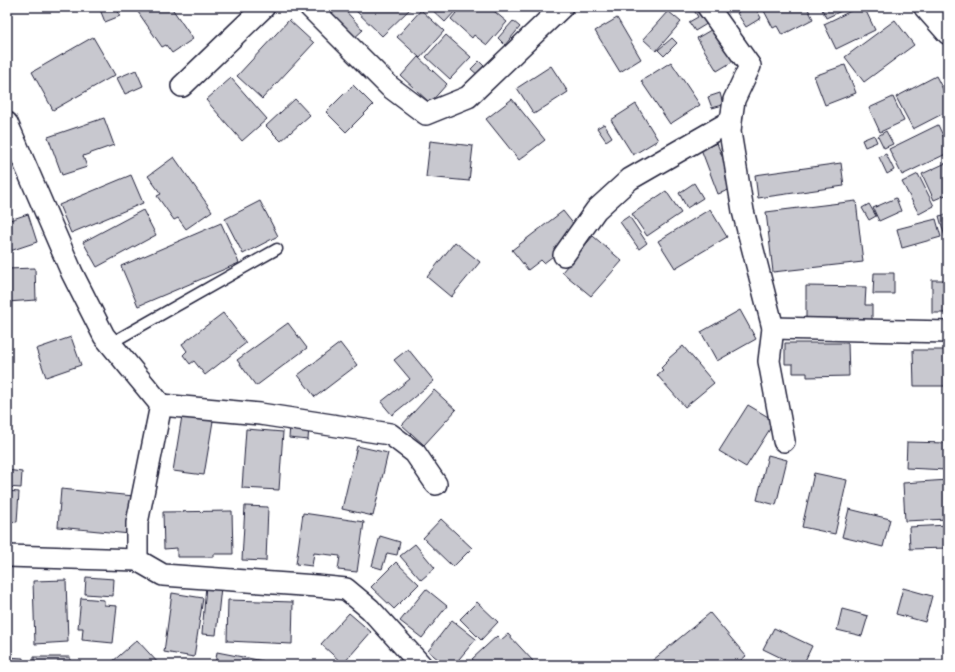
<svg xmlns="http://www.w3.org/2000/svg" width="955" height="672" font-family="'Architects Daughter',sans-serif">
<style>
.building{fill:#c8c8cf;stroke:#22223b}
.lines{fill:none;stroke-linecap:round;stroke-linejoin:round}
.lane-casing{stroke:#22223b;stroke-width:13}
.street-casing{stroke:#22223b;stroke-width:24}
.primary-casing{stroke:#22223b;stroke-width:25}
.lane{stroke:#fff;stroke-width:10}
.street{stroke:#fff;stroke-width:21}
.primary{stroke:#fff;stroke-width:22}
</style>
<rect width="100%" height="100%" fill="#fff"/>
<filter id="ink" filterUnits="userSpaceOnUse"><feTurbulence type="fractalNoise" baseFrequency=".025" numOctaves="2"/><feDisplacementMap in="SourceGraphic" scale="8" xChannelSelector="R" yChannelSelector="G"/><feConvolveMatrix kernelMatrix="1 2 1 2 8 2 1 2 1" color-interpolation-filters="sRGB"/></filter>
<g filter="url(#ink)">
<g class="building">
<path d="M99,7H116L120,16L105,22Z"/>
<path d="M146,7H171L193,39L172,53L166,45L162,47L138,12Z"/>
<path d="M320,7H342L363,30L352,40Z"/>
<path d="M352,7H410L411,8L382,36Z"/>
<path d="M429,7H459L445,22Z"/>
<path d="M461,7H489L507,22L487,45L474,35L472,38L451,19Z"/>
<path d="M692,7H707L715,19L695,31L689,22L698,17Z"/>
<path d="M736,7H755L761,18L746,27L737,13L739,12Z"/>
<path d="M762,7H807L813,19L782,35L777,26L773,28Z"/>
<path d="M821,7H850L826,18Z"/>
<path d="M859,7H864L875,30L836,49L824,24Z"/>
<path d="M421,10L444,31L420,58L397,37Z"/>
<path d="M668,11L681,22L656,51L643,39Z"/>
<path d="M617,18L641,59L620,72L595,31Z"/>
<path d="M289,20L314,43L262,99L237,76Z"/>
<path d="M895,20L914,45L864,82L845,57Z"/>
<path d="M513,21L520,27L505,45L498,38Z"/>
<path d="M716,27L737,59L717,71L697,38Z"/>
<path d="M446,35L471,57L450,79L426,57Z"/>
<path d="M93,37L115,75L53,110L32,72Z"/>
<path d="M672,38L677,43L664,56L658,50Z"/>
<path d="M418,57L447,84L430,103L401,76Z"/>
<path d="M479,61L487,69L479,76L471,69Z"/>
<path d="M671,62L700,105L670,124L641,81Z"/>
<path d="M845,65L856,93L825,105L814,76Z"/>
<path d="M551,66L568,92L534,114L517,88Z"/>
<path d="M136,70L143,86L125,94L117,78Z"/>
<path d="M936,76L948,99V111L913,129L896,97Z"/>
<path d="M231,78L267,119L242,141L206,100Z"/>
<path d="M353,85L373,105L346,132L326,112Z"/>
<path d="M720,93L723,105L712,108L708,97Z"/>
<path d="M893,97L904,121L880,132L869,108Z"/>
<path d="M295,99L310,115L281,141L266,126Z"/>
<path d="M512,99L545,140L519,160L486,119Z"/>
<path d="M636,104L658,140L633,155L611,120Z"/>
<path d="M104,118L114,145L83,156L87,167L62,175L48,137Z"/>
<path d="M604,124L612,137L606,141L597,128Z"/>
<path d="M938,125L948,146V153L902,175L889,149Z"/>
<path d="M886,131L893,144L884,148L878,136Z"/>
<path d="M874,135L877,142L865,147L862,140Z"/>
<path d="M430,141L473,146L469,181L426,177Z"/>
<path d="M717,143L734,188L718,194L701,149Z"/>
<path d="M886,154L894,170L887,174L879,157Z"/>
<path d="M174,157L212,211L186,229L178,218L174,220L157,196L161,194L148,176Z"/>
<path d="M948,162V194L934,200L922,174Z"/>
<path d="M841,163L844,186L758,198L755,175Z"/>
<path d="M918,174L934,206L919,214L902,182Z"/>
<path d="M131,175L143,203L71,233L59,205Z"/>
<path d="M694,183L703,198L687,208L679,193Z"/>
<path d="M666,191L681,213L647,236L632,214Z"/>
<path d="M896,198L901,211L879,221L873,208Z"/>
<path d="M260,201L278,236L243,254L225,219Z"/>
<path d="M856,201L863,262L773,272L766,212Z"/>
<path d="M869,204L876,216L869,220L862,208Z"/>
<path d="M710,209L727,237L675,268L658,241Z"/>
<path d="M143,210L156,235L97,267L83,242Z"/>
<path d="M563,211L579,231L570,243L544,263L541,260L528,270L512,250Z"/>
<path d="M28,214L37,242L7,252V221Z"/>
<path d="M948,214V236L945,237L939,216Z"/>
<path d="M629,216L647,243L639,249L620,222Z"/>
<path d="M936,219L941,237L902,248L897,229Z"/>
<path d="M221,223L239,263L138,306L121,266Z"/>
<path d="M593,236L622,261L591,296L562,272Z"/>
<path d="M455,242L480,262L451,297L427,277Z"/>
<path d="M35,268L36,300L7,302V269Z"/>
<path d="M874,273H894V294H873Z"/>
<rect x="932" y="280" width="16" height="33"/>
<path d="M806,286L866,287L865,305H872V320L806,319Z"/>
<path d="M740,310L756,339L717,361L701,332Z"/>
<path d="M223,313L246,343L205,375L194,361L190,364L183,355L187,351L182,344Z"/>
<path d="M288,323L307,348L256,386L237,360Z"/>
<path d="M71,337L81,365L46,377L36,349Z"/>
<path d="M340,343L357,365L315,397L298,375Z"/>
<path d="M785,343H848L849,376L807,377V373H793V364H785Z"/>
<path d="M683,346L714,383L685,407L657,375L663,370L661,368L669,360L668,359Z"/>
<path d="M408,349L434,381L392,415L381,402L410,379L394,360Z"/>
<path d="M913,350H947V386H914Z"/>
<path d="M434,390L456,410L424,445L402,425Z"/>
<path d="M748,405L775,421L746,467L719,451Z"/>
<path d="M182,416L213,421L204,475L173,471Z"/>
<path d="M290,425L309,427L308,440L289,438Z"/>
<path d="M246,429L283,432L279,490L242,488Z"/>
<path d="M907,442L947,443V470L906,468Z"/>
<path d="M357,446L388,453L373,516L342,509Z"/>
<path d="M768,455L787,460L776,505L757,500Z"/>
<path d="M7,470L22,472L21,488L7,487Z"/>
<path d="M814,473L847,480L835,534L802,527Z"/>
<path d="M948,480V519L905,521L903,483Z"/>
<path d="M61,489L134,496L130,534L58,527Z"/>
<path d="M7,491L19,492L17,522L7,521Z"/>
<path d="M245,506L268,507L266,561L242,560Z"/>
<path d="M849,509L890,519L883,547L842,537Z"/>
<path d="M232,511L233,554H214V557H177V548L164,549L163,512Z"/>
<path d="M303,513L364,522L357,572L338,570L340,556L314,553L312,566L296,564Z"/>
<path d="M441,519L472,548L453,567L423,538Z"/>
<path d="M948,525V548L910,549L909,527Z"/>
<path d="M380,536L400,542L397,555L387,553L382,569L372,566Z"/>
<path d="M415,544L435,568L421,580L400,556Z"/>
<path d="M396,562L419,584L394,609L371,587Z"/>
<path d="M86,577L114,579L113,596L85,594Z"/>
<path d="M66,580L68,642L35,644L33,581Z"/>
<path d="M206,585L221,587L216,635L202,634Z"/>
<path d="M903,588L932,596L925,622L896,614Z"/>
<path d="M426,589L447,606L422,638L400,621Z"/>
<path d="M172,593L203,598L194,657L164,652Z"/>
<path d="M81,598L104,600V605L117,606L113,643L82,640L83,628H78Z"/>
<path d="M228,600L293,602L292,644L227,641Z"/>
<path d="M477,602L498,622L481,640L460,619Z"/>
<path d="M842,609L868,616L862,636L837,630Z"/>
<path d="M349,613L371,632L343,664L321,644Z"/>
<path d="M710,613L746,656L735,665H647Z"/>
<path d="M452,620L476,639L454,665H445L428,651Z"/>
<path d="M774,628L812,646L803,665H796L763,649Z"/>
<path d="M508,634L533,661L529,665H478L472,659L497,636L501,640Z"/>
<path d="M137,640L160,665H114L111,663Z"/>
<path d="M217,652L263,661L262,665H215Z"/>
<path d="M7,657L23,658V665H7Z"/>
<rect x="34" y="657" width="36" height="8"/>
</g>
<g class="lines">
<g class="lane-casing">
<path id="lane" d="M111,343L277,249"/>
</g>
<g class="street-casing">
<g id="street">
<path d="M310,7L390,87L426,114L468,97L562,7"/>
<path d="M708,7L750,66L734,100L731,121L730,132L743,211L773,328L769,361L784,441"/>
<path d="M182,86L264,7"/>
<path d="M7,123L72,273L104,336L161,405L260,414L390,434L415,453L436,484"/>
<path d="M564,255L596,210L630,179L731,121"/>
<path d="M773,328L948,332"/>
<path d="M161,405L137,523V560L163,575L316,586L346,589L370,609L421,665"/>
<path d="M7,556L137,560"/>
</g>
</g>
<g class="primary-casing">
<path id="primary" d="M925,7L948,33"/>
</g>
<use href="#lane" class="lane"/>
<use href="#street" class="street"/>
<use href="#primary" class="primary"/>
</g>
</g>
<rect width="955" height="672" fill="none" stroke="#fff" stroke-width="24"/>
<rect x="12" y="12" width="931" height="648" fill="none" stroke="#22223b" stroke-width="1.5" filter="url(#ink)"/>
</svg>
